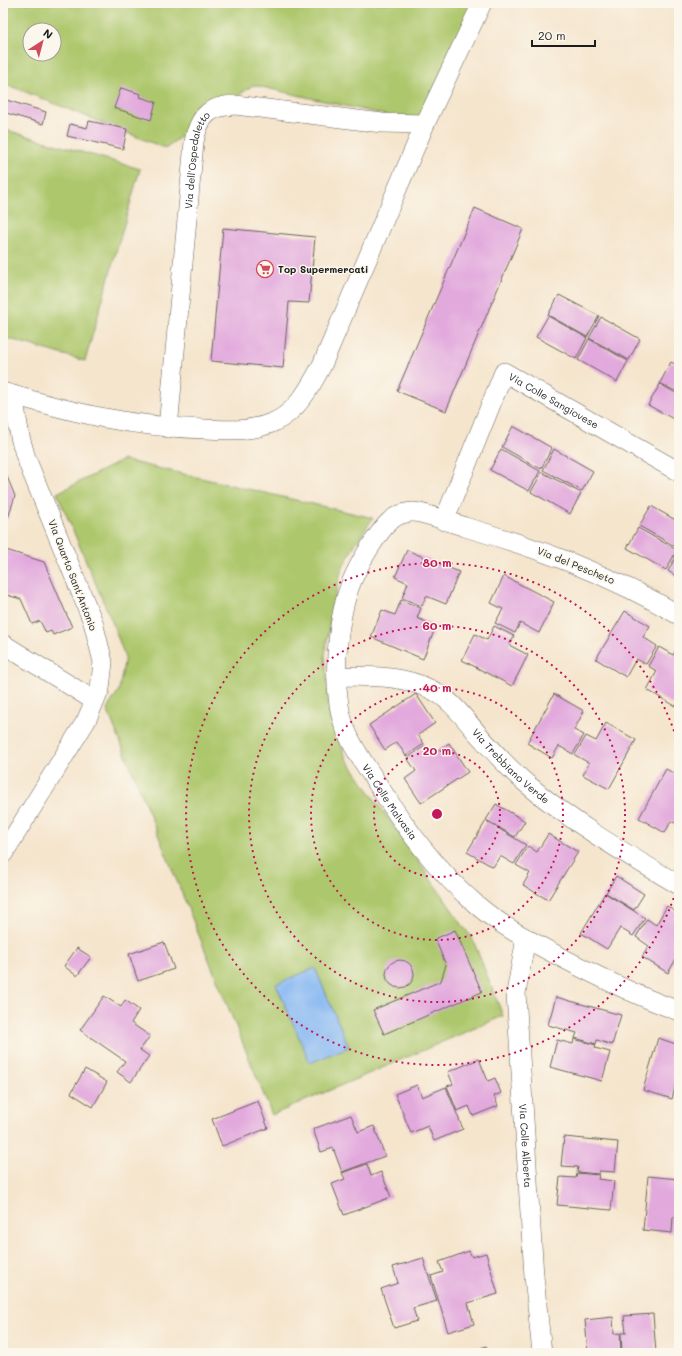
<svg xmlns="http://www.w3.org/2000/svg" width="682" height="1356" font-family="Mali,sans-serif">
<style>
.green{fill:#adc76c;stroke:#647244;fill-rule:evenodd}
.water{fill:#87b8f3;stroke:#526a88}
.building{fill:#e2a9dd}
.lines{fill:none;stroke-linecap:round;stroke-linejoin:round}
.street-casing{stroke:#68625a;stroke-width:20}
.street{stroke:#fff;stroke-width:19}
.ring{fill:none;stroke:#c2185b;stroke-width:2;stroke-dasharray:2 4}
.labels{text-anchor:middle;stroke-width:3;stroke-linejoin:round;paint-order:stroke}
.street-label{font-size:10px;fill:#1c1c1c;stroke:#fbf7ec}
.poi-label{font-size:10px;font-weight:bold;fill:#1c1c1c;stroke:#fbf7ec;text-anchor:start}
.centre{fill:#c2185b;stroke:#fbf7ec;stroke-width:2}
.ring-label{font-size:12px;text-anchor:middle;font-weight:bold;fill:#c2185b;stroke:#fbf7ec;stroke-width:3;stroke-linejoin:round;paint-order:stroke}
</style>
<rect width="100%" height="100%" fill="#fbf7ec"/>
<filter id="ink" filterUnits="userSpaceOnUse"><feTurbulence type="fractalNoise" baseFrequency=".025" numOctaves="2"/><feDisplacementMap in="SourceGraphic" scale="8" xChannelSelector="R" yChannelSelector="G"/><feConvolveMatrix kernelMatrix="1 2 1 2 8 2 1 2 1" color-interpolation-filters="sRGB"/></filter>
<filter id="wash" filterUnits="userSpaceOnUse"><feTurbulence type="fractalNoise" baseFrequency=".012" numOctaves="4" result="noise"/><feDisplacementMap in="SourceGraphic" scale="16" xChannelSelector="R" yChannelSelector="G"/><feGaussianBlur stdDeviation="0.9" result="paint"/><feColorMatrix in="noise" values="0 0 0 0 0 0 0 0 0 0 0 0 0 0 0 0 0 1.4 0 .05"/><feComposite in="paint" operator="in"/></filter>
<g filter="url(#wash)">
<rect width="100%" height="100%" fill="#f5e5cd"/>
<g class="green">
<path d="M3,3H482L425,124L253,85L165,148L3,83ZM30,30H54V54H30Z"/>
<path d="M3,129L140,169L85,361L3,337Z"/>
<path d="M123,460L373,518L355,544L341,571L330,620L325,655L330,716L346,758L473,940L503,1016L272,1115L107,709L119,690L125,657L113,624L57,493Z"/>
</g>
<path class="water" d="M315,968L349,1047L310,1063L276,984Z"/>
<g id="blocks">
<g class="building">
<path d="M121,88L141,94L140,97L156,102L151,120L114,108Z"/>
<path d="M3,99L46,112L43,124L3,112Z"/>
<path d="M89,121L127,129L123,149L67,136L70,124L87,128Z"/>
<path d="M475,208L523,229L446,411L397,391Z"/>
<path d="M223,228L315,237L309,303L289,302L283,368L211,361Z"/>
<path d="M559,295L599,316L587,337L548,315Z"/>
<path d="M548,316L587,338L576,359L536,337Z"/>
<path d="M601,317L640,339L629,360L589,338Z"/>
<path d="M589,339L628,361L617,382L578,360Z"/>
<path d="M671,362L679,366V393L660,383Z"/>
<path d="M660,384L679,395V422L648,405Z"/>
<path d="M513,426L552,448L541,469L502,447Z"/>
<path d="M501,449L540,471L529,491L490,470Z"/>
<path d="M554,449L593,471L582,491L543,470Z"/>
<path d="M3,467L15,496L8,518L3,516Z"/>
<path d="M542,472L581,493L570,514L531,492Z"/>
<path d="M651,506L679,522L678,548L639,526Z"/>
<path d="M638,528L677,550L666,570L627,548Z"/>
<path d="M3,549L44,562L72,627L53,635L51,631L46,633L40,621L32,624L21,599L3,594Z"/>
<path d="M407,550L459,572L446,604L426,596L422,606L402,598L408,583L395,577Z"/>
<path d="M679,551V578L668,571Z"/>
<path d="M504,576L554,602L539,633L520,623L515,633L495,623L503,609L491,603Z"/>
<path d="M401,600L421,608L417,618L436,626L423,659L371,637L382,610L395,615Z"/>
<path d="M625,611L650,626L643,637L657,646L646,664L636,659L626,677L596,659Z"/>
<path d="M494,626L514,636L509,645L528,655L512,686L462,660L475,634L487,640Z"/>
<path d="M679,645V703L677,707L647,690L657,671L648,666L659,647L673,655Z"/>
<path d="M416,694L435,723L418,735L424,744L406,756L397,742L385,750L369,725Z"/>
<path d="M554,694L584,711L574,730L584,735L573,754L559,746L552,758L527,743Z"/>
<path d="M606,723L636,740L609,789L583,775L589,763L575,755L586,736L596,741Z"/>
<path d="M449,743L468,772L421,803L405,779L416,771L407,758L425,746L431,755Z"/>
<path d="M666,769L679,776V825L671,821L665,833L639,818Z"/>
<path d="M496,804L525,821L515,837L486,820Z"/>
<path d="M486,821L526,845L514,864L500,856L493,867L467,852Z"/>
<path d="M548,834L578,852L548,900L523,885L530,873L516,865L528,846L537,852Z"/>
<path d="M616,876L644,894L634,910L606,893Z"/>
<path d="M605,893L645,918L633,936L620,928L607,949L581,933Z"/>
<path d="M667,906L679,914V954L668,973L642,957L649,946L636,937L647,919L656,925Z"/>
<path d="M455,930L482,992L384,1034L373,1010L441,981L446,965L435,939Z"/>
<path d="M164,942L174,969L138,981L129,954Z"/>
<path d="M77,948L91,957L77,976L64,966Z"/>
<circle cx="400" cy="974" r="14"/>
<path d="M104,996L121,1007L125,1000L139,1010L131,1023L150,1036L140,1050L149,1056L131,1082L117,1072L125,1061L80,1030Z"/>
<path d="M556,997L621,1015L612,1045L597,1040L596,1044L575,1038L577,1033L548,1025Z"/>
<path d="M658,1038L679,1045V1085L676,1084L672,1099L643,1090Z"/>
<path d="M574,1039L596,1045L595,1048L610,1052L602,1081L550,1067L557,1040L573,1044Z"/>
<path d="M479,1059L488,1081L495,1078L501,1093L494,1096L498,1106L473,1116L469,1106L457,1111L447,1086L453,1084L448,1072Z"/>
<path d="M85,1069L107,1082L93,1107L71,1093Z"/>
<path d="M417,1085L422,1097L446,1087L463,1129L434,1141L428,1126L411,1133L395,1094Z"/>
<path d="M258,1101L268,1128L222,1146L212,1119Z"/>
<path d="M351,1115L358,1132L374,1126L385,1156L342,1172L333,1148L321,1152L313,1129Z"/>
<path d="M564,1137L618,1142L615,1172L599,1171V1174L577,1172L578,1167L561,1166Z"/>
<path d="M367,1164L371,1176L381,1172L391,1197L344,1215L332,1184L345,1179L342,1173Z"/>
<path d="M577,1173L599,1175L598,1179L614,1181L611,1210L557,1205L560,1177L576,1178Z"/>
<path d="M648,1176L678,1179L677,1195H679L678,1217H673L672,1233L643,1230Z"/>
<path d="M469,1251L472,1257L486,1253L498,1294L468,1303L474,1324L448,1332L431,1276L443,1272L439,1262Z"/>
<path d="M423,1258L437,1301L413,1308L417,1321L394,1328L381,1289L398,1283L393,1267Z"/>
<path d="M653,1314L656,1353H622L621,1333H626L624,1316Z"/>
<path d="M613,1317L614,1334L620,1333L621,1353H588L585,1320Z"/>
<path d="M486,1346L490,1353H469Z"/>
</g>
</g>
</g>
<g filter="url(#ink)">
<use href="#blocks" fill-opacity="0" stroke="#68625a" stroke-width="1"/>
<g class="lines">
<g class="street-casing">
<g id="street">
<path d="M3,392C74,413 131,427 205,429C229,430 251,432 274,422C297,412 311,386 322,365L425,124L482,3"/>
<path id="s1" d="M168,428L194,142C199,116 209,106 235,105L382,123L425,124"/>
<path id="s2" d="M444,521L504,372L679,472"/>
<path id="s3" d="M679,615C610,575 541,549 465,527C453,523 423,512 413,512C408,512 397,515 394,518C381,526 361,561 355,574C338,609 333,667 339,705C343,734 360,757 375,780C404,826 436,871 478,906C499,924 525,938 549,951C591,973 634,995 679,1011"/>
<path d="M3,644L95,701"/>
<path id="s4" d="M337,676C371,677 398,674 430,689C450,698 464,718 478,734C494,752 509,769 527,784C574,824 626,854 679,885"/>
<path d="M3,854L86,721L100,689L103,662L93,622L26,458L20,437L13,395"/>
<path id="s5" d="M526,938L516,993L534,1276L542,1353"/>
</g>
</g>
<use href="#street" class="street"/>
</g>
</g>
<g class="ring">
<circle cx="437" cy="814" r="63"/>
<circle cx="437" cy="814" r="126"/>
<circle cx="437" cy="814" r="188"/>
<path d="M679 881A251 251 0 1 1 679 747"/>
</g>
<defs>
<g id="supermarket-ring" transform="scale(0.9)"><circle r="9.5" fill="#fbf7ec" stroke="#d1495b" stroke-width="1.5"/><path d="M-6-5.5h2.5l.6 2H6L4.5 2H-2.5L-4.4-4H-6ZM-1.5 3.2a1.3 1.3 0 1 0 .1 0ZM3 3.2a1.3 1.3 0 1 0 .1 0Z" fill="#d1495b"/></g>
</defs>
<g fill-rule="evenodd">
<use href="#supermarket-ring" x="265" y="269"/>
</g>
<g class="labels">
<g class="street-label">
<text dy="4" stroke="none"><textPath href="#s1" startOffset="270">Via dell'Ospedaletto</textPath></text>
<text dy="4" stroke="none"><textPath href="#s2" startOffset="218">Via Colle Sangiovese</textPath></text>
<text transform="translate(576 565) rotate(22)" y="4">Via del Pescheto</text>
<text transform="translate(73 575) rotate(69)" y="4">Via Quarto Sant'Antonio</text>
<text dy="4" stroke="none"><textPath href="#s4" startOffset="207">Via Trebbiano Verde</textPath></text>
<text dy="4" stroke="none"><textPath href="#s3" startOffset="619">Via Colle Malvasia</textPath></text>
<text dy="4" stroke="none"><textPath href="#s5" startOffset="209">Via Colle Alberta</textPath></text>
</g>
<g class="poi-label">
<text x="278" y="273">Top Supermercati</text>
</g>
</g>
<circle cx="437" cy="814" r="6" class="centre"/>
<g class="ring-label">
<text x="437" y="567">80 m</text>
<text x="437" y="630">60 m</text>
<text x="437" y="692">40 m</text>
<text x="437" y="755">20 m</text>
</g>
<rect width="682" height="1356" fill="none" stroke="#fbf7ec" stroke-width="16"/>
<g transform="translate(42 42) rotate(36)"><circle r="19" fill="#fbf7ec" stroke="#a29f99"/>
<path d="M0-3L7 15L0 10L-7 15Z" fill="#d1495b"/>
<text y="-6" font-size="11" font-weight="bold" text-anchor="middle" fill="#1c1c1c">N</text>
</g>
<path d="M532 40v6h63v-6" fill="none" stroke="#1c1c1c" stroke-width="2"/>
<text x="538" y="40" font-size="12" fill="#1c1c1c" stroke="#fbf7ec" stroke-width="3" paint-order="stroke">20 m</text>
</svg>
